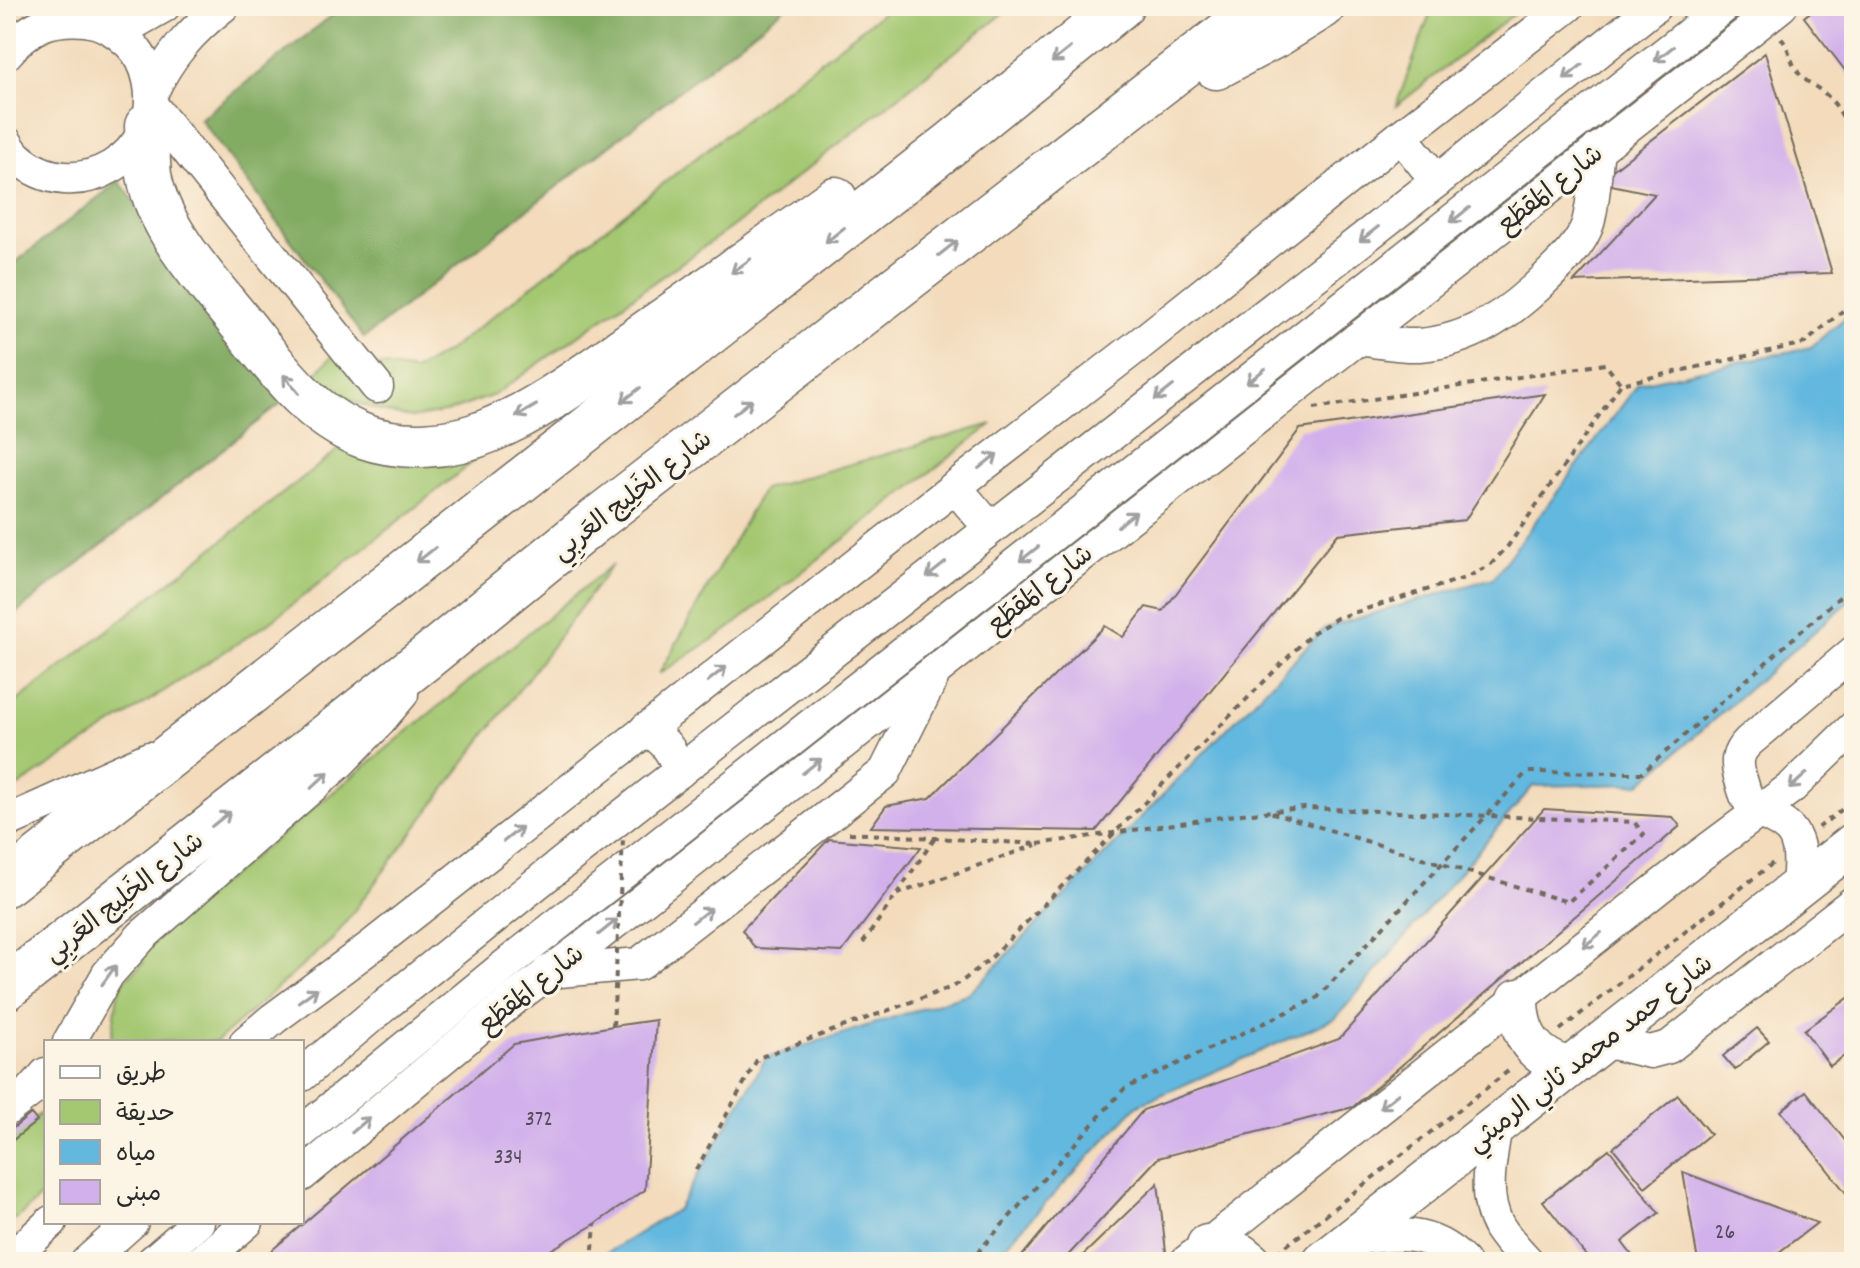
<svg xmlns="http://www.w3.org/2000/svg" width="1860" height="1268" font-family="Dekko,'Playpen Sans Arabic',sans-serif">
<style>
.green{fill:#a4c872;stroke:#687a4e;stroke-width:2}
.forest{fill:#83ac64;stroke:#576c48;stroke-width:2}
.water{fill:#63b8df;stroke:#477285;stroke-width:2}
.building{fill:#d2b0eb}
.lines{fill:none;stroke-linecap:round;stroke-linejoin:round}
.minor-casing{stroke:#71695e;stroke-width:35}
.major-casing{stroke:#71695e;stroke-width:43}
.highway-casing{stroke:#71695e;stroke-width:47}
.path{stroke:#71695e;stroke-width:4;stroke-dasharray:6 6;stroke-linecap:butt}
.minor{stroke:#fff;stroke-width:32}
.major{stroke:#fff;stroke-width:40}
.highway{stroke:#fff;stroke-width:44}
.path-bridge{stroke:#71695e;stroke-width:4;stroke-dasharray:6 6;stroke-linecap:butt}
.oneway{stroke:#a0a0a0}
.labels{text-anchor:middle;stroke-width:6;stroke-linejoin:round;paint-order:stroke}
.number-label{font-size:22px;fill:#554c5b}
.street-label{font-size:26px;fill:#2b2b2b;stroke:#fcf5e5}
</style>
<rect width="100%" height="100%" fill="#fcf5e5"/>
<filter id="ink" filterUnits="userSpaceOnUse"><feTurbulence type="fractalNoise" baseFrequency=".0125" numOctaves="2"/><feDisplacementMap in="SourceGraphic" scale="16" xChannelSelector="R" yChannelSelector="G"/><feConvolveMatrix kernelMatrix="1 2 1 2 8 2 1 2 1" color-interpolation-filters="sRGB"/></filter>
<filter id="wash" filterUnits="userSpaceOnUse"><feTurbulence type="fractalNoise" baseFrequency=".006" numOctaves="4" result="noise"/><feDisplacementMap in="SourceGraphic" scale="32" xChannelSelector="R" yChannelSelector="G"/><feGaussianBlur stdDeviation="1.8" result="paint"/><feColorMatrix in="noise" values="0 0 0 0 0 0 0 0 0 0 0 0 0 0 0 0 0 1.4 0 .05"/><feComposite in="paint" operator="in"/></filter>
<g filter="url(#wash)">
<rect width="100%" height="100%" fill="#f3dbbc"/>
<g class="green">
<path d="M891,6H1013L746,217L494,395L450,411L412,418L381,411L349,400L314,375L335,353L379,365L414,371L448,351Z"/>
<path d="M1433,6H1524L1396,106Z"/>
<path d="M992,424L726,631L659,674L763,489Z"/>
<path d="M514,427L469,465L270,622L6,794V710L351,440Z"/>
<path d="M613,564L333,939L216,1042H111L118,993L124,981L144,962L137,952Z"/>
<path d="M46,1109V1192L16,1219H6V1141Z"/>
</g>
<g class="forest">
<path d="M344,6H787L364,338L200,119Z"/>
<path d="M119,181L285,400L6,621V270Z"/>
</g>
<path class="water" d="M1854,310V597L1640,784L1533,786L1336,1018L1138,1105L990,1262H592L678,1209L766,1058L970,993L1325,628L1493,578L1639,383L1811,347Z"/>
<g id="blocks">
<g class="building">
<path d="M1818,6H1854V82L1804,17Z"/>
<path d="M1765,53L1832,273L1574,282L1655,194L1597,182Z"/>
<path d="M1545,394L1465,520L1338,534L1096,831L871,827L886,806L930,798L1105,626L1123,637L1146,607L1163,611L1300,429Z"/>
<path d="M1544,809L1673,817L1680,826L1353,1107L1158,1158L1062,1262H1017L1143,1110L1339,1039Z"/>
<path d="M829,839L921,847L842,952L755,948L742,930Z"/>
<path d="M1854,994V1049L1830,1066L1804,1030Z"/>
<path d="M656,1020L645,1190L595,1224L530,1262H258L514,1044L613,1026Z"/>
<path d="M1757,1028L1769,1041L1735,1070L1723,1056Z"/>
<path d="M1806,1091L1854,1152V1203L1781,1111Z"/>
<path d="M1678,1095L1710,1134L1645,1187L1613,1148Z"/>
<path d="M31,1114L37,1121L13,1140L7,1133Z"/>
<path d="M1609,1149L1659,1213L1622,1242L1637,1262H1591L1543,1201Z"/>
<path d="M1683,1172L1817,1223L1766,1262H1698Z"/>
<path d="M1158,1183L1166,1252L1153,1262H1076Z"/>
</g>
</g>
</g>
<g filter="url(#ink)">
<use href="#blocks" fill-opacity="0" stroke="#71695e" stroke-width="2"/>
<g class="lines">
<g class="minor-casing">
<g id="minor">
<path d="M118,32L164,6"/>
<path d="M6,54C29,26 50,17 86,20C103,22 118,32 129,43C140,53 146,66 149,80C166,156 75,210 17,157C13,153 9,147 6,142"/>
<path d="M152,92C169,56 191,31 223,6"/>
<path d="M152,106L377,387"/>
<path d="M1401,136L1437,181"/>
<path d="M1357,339C1377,341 1399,346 1419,345C1471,341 1511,313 1547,277C1563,261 1581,245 1588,223C1594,201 1595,173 1598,149"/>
<path d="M955,487L990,528"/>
<path d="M646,729C664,739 674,752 679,772"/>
<path d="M6,822L149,758"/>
<path d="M1798,886C1799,870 1802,851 1794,836C1785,818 1760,817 1749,801C1744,794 1743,784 1740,777C1736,762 1737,753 1748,742L1854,652"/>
<path d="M548,972L639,964L885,772L932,678"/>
<path d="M1603,1041L1650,1052L1669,1047L1854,902"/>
<path d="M69,1042L108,974L142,936L339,763L374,727L402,694"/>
<path d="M246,1042L273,1019L373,945L955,487L1136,347L1401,136L1568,6"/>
<path d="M302,1075L386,1004L581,848L1437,181L1655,6"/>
<path d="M6,1110L32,1090L46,1074"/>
<path d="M1496,1125C1491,1159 1481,1195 1499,1227C1507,1240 1518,1251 1528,1262"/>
<path d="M302,1132L497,972L1725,6"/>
<path d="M302,1175L515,998L586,945L1781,6"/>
<path d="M1355,1239C1395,1233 1431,1229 1463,1262"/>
<path d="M7,1262L51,1222"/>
<path d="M87,1262L132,1222"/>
<path d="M152,1262L198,1222"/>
<path d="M201,1262L247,1222"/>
<path d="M1186,1262L1691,862L1792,787L1854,727"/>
</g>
</g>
<g class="major-casing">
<g id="major">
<path d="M1518,999C1518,1036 1534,1057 1569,1068"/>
<path d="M1207,1245L1241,1254L1251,1262"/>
<path d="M1323,1262L1854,843"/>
</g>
</g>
<g class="highway-casing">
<g id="highway">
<path d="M1216,67L1278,34L1323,6"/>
<path d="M147,126C148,142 147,159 149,175C158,231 213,288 248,332C280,373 313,417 363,436C402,450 451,447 488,431C540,410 587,374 633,342C701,295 768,247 835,199"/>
<path d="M6,884L952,143L1121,6"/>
<path d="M6,988L426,658L592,523L1261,6"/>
</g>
</g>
<g class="path">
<path d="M1781,38C1790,48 1790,62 1798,72C1804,81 1815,86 1823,92C1839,105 1846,123 1854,141"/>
<path d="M1314,408L1605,364L1621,384L1805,343L1854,301"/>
<path d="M1818,828L1854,800"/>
<path d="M849,833L1038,844"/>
<path d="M897,894L1036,845"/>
<path d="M863,943L935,838"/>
<path d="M1560,1030L1773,863"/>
<path d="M696,1170L758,1058L952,987L965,979L990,959L1311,634L1337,618L1468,577L1491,564L1508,546L1621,384"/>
<path d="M1277,1253L1512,1068"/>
<path d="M592,1262L595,1224"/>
<path d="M969,1262L1124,1089L1317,998L1527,772L1642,773L1854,584"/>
</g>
<use href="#minor" class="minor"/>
<use href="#major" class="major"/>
<use href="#highway" class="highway"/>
<g class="path-bridge">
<path d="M1038,844L1242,814L1304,808L1634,822L1644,834L1568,902L1270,812"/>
<path d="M613,1026L623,840"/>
</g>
</g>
<defs><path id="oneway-shaft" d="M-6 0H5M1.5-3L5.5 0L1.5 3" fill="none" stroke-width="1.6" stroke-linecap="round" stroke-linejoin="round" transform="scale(2)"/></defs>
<g class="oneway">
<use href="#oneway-shaft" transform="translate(1664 54) rotate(142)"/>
<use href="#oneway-shaft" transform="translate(1061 55) rotate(141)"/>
<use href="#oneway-shaft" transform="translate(1573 72) rotate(141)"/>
<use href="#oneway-shaft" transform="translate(1460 215) rotate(142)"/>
<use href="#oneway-shaft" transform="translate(1369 234) rotate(142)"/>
<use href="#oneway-shaft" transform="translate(835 235) rotate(142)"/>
<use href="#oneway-shaft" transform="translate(948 248) rotate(-38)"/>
<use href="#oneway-shaft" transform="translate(741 266) rotate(144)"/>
<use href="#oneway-shaft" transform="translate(1256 376) rotate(142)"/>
<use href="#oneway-shaft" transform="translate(291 384) rotate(-130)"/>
<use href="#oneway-shaft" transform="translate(1164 393) rotate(142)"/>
<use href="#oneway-shaft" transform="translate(631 395) rotate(142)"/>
<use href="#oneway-shaft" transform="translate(743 407) rotate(-38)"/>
<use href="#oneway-shaft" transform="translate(526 411) rotate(150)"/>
<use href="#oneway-shaft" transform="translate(988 461) rotate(-38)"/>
<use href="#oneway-shaft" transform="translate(1127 519) rotate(-38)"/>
<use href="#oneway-shaft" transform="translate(1029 554) rotate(142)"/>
<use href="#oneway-shaft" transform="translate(426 555) rotate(142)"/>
<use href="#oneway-shaft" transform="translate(936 570) rotate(142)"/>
<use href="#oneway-shaft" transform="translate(717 674) rotate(-38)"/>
<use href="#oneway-shaft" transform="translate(812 766) rotate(-38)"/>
<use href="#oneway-shaft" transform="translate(320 780) rotate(-43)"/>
<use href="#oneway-shaft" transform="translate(1798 781) rotate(138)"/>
<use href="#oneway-shaft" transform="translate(221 819) rotate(-38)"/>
<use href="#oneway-shaft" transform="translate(513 834) rotate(-38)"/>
<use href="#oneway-shaft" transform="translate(702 915) rotate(-38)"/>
<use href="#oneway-shaft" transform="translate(608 927) rotate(-39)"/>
<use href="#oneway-shaft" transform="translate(1592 940) rotate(142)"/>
<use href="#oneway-shaft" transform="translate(109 975) rotate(-54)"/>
<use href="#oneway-shaft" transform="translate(308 995) rotate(-36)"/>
<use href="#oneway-shaft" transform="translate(1389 1101) rotate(142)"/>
<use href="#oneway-shaft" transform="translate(361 1125) rotate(-40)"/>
</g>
</g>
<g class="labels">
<g class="number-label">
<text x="539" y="1125">372</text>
<text x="508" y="1163">334</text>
<text x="1725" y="1238">26</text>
</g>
<g class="street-label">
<text transform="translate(1549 188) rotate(-38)" y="9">شارع المَقطَع</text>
<text transform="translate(631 494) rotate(-38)" y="9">شارع الخَلِيج العَربِي</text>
<text transform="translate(1039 588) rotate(-38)" y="9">شارع المَقطَع</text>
<text transform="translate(123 896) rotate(-38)" y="9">شارع الخَلِيج العَربِي</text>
<text transform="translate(530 988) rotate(-38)" y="9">شارع المَقطَع</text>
<text transform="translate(1589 1052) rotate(-38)" y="9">شارع حمد محمد ثاني الرميثي</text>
</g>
</g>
<rect width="1860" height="1268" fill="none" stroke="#fcf5e5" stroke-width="32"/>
<rect x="44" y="1040" width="260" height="184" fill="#fcf5e5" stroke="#a8a49b" stroke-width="2"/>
<rect x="60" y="1066" width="40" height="12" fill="#ffffff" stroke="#a8a49b" stroke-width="2"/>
<text x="116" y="1080" font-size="24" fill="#2b2b2b">طريق</text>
<rect x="60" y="1100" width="40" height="24" fill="#a4c872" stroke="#a8a49b" stroke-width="2"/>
<text x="116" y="1120" font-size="24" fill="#2b2b2b">حديقة</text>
<rect x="60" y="1140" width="40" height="24" fill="#63b8df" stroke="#a8a49b" stroke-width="2"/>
<text x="116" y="1160" font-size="24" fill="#2b2b2b">مياه</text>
<rect x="60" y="1180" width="40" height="24" fill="#d2b0eb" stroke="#a8a49b" stroke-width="2"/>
<text x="116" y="1200" font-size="24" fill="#2b2b2b">مبنى</text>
</svg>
